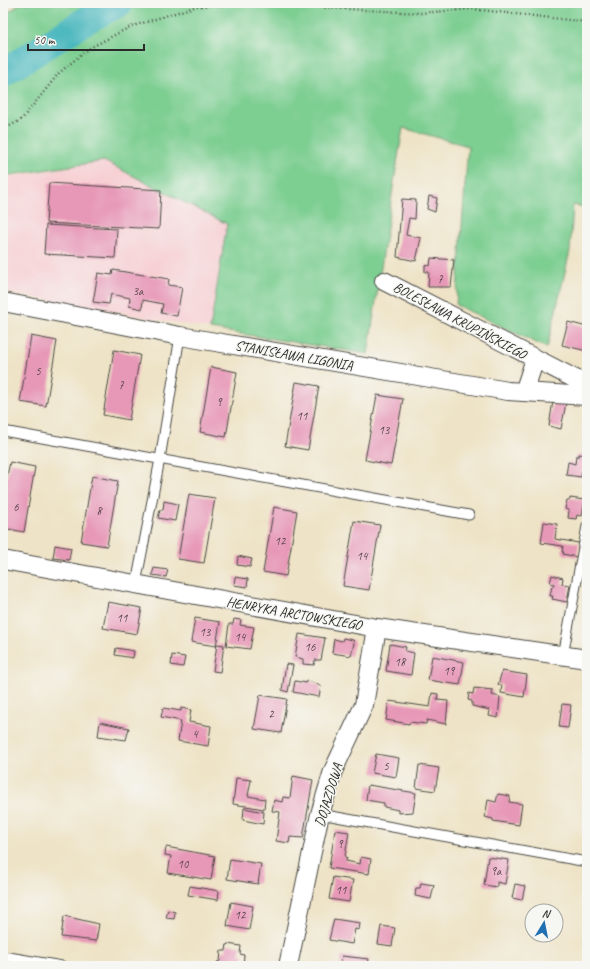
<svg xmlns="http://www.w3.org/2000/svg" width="590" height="969" font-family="Caveat,sans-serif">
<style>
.built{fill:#f7cfd3}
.green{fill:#7bce91;stroke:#537c5e}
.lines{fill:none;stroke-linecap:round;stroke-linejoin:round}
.river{stroke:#48b7be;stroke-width:28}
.building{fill:#e798b7}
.lane-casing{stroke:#484742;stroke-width:11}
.street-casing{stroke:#484742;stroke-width:20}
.path{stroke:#484742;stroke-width:2.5;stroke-dasharray:1 3;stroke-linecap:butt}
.lane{stroke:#fff;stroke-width:9}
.street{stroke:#fff;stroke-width:18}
.labels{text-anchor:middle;stroke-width:3;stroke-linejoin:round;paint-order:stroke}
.number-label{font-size:12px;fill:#5a464e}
.street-label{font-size:14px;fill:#2b2b2b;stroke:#f6f6f2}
</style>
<rect width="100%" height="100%" fill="#f6f6f2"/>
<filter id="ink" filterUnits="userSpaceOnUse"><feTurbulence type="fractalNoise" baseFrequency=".025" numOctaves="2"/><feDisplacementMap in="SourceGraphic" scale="8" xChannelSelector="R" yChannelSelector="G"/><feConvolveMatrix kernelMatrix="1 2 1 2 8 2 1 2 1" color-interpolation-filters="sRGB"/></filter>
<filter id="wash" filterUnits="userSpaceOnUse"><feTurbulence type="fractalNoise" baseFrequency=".012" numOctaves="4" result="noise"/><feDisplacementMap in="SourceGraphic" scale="16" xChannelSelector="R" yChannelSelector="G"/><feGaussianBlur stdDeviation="0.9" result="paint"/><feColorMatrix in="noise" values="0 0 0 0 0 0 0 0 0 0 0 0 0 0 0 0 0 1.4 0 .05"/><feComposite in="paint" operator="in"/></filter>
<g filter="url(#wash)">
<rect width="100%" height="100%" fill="#eee3c6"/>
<path class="built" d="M104,161L227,224L210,329L3,292V223L9,177Z"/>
<path class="green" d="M21,3H587V207L573,205L570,251L547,348L456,305L468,146L403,128L394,181L368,354L210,329L227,224L104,161L3,176V16Z"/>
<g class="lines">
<path class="river" d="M3,73L85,21L119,3"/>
</g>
<g id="blocks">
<g class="building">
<path d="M49,183L161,190L159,229L46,223Z"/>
<path d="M429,196L437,198L435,212L427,209Z"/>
<path d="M402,199L416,200L415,219L409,218L406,235L421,238L416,261L397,257Z"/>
<path d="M46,225L117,229L115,258L44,254Z"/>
<path d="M431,258L454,260L451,287H428L429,272H425V265L430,266Z"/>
<path d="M113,270L169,279L168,285L182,287L177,316L161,313L163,304L143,300L142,309L129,306L130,298L111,294L109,304L93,302L98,273L112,275Z"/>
<path d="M568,322L587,327V351L562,345Z"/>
<path d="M31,336L57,341L46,406L20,402Z"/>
<path d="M114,350L140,355L129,420L103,415Z"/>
<path d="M211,367L237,372L226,437L200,432Z"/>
<path d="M296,382L319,386L308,450L285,446Z"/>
<path d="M377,395L403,399L391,465L365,460Z"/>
<path d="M553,401L566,403L561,429L549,426Z"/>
<path d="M579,454L587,455V471L582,470L581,477L566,475L568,462L575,464L576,456H579Z"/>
<path d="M10,462L35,467L24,532L3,528V495Z"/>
<path d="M92,476L118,481L107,546L81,542Z"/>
<path d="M189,494L215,498L204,563L178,559Z"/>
<path d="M570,498L585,500L582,516L577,515L576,519L568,518L569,510L565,509L567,500H570Z"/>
<path d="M164,501L178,504L175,521L158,518L160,510H163Z"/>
<path d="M274,507L297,511L286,576L263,572Z"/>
<path d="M354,521L380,525L369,590L343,586Z"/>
<path d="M544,522L557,524L555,539L579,543L577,557L563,554L564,552H562L563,546L541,543Z"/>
<path d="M55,545L71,548L69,560L53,558Z"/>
<path d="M238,556L252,559L250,567L237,565Z"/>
<path d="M154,568L168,570L166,577L152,575Z"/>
<path d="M552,575L563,578L562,584L570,585L567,602L552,599L553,596H550L552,586H554V584L550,583Z"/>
<path d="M235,577L248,579L247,587L234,585Z"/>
<path d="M108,602L142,608L137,634L103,628Z"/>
<path d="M195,618L220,622L216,646L191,642Z"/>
<path d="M234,619L241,620L240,625L254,627L250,649L226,646L229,624H233Z"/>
<path d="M299,634L325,638L321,660H315L314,665L303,664V659L295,657Z"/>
<path d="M343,638L353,640L354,643L351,656L332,653L334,639L342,641Z"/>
<path d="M217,644L224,645L220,672L213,671Z"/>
<path d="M390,644L406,647L405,651L414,653L411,675L386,671Z"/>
<path d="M116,648L134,651L133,658L115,655Z"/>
<path d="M172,655L185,657L183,667L171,665Z"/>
<path d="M432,656L464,662L460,685L428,680Z"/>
<path d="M286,664L293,665L288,692L282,690Z"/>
<path d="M502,671L527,675L524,697L501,693L502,685H498Z"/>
<path d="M306,680L321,686L319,697L293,692L295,681L306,683Z"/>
<path d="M474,688L493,690L492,695L500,697L498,718L489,716L490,710L472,706V701L468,700L469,693L473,694Z"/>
<path d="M432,693L438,694L437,700L448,701L446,724L427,720L426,724L410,722L409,724L386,720L389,701L430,707Z"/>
<path d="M260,695L287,699L281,733L254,729Z"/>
<path d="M562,704L571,705L568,728L559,727Z"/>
<path d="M163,708L181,711V708L191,710L189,722L211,726L208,746L178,741L181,721L161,717Z"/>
<path d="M100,722L129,728L126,740L98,736Z"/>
<path d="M376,754L399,758L396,777L372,773Z"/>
<path d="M419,765L439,768L435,791L416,788Z"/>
<path d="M293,776L313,780L303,838L290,837L289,843L276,841L280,812L272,811L274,800L282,802L283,797L290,798Z"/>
<path d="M236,778L251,780L248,796L265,799L264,809L233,804Z"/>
<path d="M368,785L416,793L413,812L398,813V810L384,807V803L366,800Z"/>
<path d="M498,794L510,796L509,802L522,804L519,825L493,821V819L485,817L488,800L496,802Z"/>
<path d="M244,808L264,812L263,824L243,820Z"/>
<path d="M335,830L349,832L345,857L347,858L346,861L360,864L361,857L371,859L369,874L329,868Z"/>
<path d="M166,847L215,856L211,880L168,873L171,856L165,855Z"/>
<path d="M488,857L509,860L505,884L497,882V887L484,885Z"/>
<path d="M230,859L261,864L258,884L227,879Z"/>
<path d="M333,877L353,880L349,902L329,899Z"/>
<path d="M421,883L434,885L431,899L415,896L416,888H420Z"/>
<path d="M515,884L525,886L522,900L512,898Z"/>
<path d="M190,886L219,891L218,900L188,895Z"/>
<path d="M231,902L253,906L249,930L227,926Z"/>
<path d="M168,910L175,912L174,919L166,918Z"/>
<path d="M64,916L99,924L96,941L61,937Z"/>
<path d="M334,919L360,923L359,930L355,929L352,944L329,940Z"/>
<path d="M381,926L395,928L392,946L378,944Z"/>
<path d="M227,944L241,946L240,954L244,955L243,966L217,965V962L220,961L221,951H226Z"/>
<path d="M342,956L369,959L368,966H340Z"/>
</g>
</g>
</g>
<g filter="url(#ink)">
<use href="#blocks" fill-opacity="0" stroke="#484742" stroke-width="1"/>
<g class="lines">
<g class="lane-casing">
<g id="lane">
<path d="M3,431L469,515"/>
<path d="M136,584L160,459L180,336"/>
<path d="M563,656L587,526"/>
<path d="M320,814L587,862"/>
<path d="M3,956L62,966"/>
</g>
</g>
<g class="street-casing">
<g id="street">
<path d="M384,281L587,385"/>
<path d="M3,302L180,336L508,391L587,396"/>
<path d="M524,392L535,359"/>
<path d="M3,560L377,628L587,659"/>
<path d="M288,966L320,814L333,771L364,705L377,628"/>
</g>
</g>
<path class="path" d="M3,130L22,119L59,73L88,49L130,27L197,6L259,4L420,13L472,9L587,22"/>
<use href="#lane" class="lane"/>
<use href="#street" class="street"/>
</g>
</g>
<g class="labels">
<g class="number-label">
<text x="440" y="283">7</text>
<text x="138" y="295">3a</text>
<text x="38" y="375">5</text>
<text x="121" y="389">7</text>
<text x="219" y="406">9</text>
<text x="302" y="420">11</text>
<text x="384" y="434">13</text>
<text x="16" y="511">6</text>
<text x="99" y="515">8</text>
<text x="280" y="545">12</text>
<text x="362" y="560">14</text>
<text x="122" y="622">11</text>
<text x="205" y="636">13</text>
<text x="240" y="641">14</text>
<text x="310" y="651">16</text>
<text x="400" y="666">18</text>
<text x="449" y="675">19</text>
<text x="271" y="718">2</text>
<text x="195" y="738">4</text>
<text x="386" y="770">5</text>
<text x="340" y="848">9</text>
<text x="183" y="868">10</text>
<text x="496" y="875">9a</text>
<text x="341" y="894">11</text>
<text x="240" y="919">12</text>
</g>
<g class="street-label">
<text transform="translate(460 320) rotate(28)" y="5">BOLESŁAWA KRUPIŃSKIEGO</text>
<text transform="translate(294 355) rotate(10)" y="5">STANISŁAWA LIGONIA</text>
<text transform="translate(294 613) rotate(10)" y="5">HENRYKA ARCTOWSKIEGO</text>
<text transform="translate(328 795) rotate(-73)" y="5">DOJAZDOWA</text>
</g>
</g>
<rect width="590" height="969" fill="none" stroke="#f6f6f2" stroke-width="16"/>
<g transform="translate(544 923) rotate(10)"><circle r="19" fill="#f6f6f2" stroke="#a5a5a2"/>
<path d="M0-3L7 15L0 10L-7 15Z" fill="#1f6fb2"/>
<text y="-6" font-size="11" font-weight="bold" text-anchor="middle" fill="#2b2b2b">N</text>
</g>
<path d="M28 44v6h116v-6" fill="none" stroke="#2b2b2b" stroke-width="2"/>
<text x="34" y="44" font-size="12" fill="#2b2b2b" stroke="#f6f6f2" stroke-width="3" paint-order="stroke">50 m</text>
</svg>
